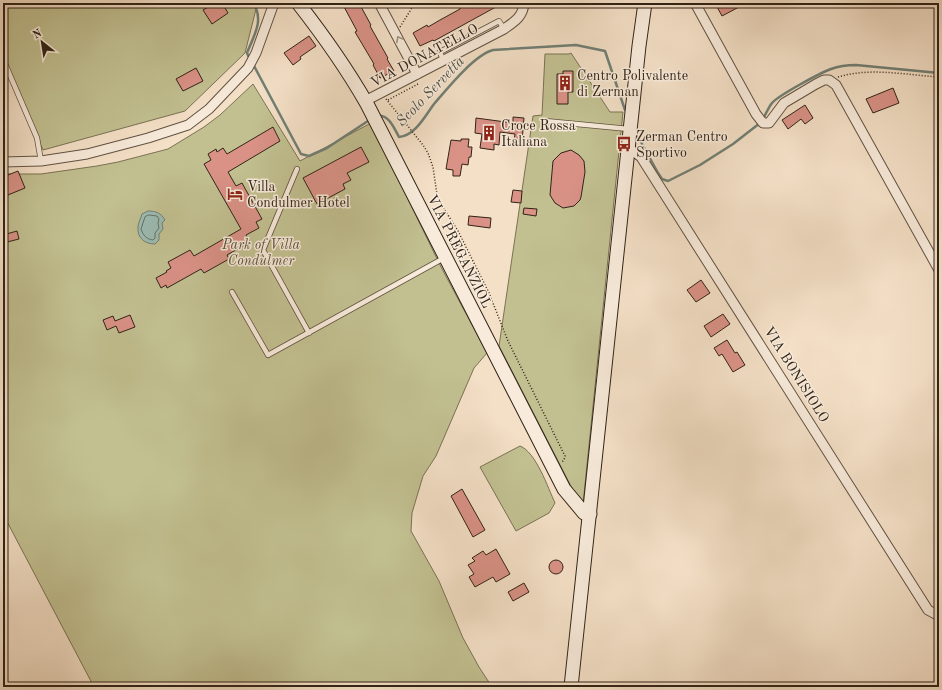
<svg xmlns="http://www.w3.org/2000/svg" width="942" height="690" font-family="'Old Standard TT',serif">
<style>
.green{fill:#c2c091;stroke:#797254}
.water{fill:#9cbdb4;stroke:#717f75}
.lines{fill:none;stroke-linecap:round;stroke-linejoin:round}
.shore{stroke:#667065;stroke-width:1}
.stream{stroke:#717f75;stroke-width:2.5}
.building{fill:#da9287;stroke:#302316}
.lane-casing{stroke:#615242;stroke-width:6}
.street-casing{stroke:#615242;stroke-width:11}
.secondary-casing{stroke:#302316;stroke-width:15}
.path{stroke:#302316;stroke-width:1.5;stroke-dasharray:1 2;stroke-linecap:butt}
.lane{stroke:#f8ebdb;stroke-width:4.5}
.street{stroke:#f8ebdb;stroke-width:9}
.secondary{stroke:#f8ebdb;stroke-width:13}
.oneway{stroke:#9e9182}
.labels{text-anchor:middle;stroke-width:3;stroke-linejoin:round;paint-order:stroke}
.street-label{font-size:14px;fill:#302316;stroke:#f8ebdb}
.poi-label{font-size:14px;fill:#302316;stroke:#f8ebdb;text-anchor:start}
.park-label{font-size:14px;font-style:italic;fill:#5c523b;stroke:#f8ebdb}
.water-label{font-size:15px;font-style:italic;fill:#505145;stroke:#f8ebdb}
</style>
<rect width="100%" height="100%" fill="#f4e0c7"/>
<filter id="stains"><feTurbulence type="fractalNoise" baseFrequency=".005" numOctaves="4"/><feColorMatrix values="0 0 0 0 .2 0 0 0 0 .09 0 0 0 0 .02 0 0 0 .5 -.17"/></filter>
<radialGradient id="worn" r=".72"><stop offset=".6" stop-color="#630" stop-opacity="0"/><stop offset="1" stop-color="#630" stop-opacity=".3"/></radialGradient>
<g class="green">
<path d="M3,3H253L256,9L245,53L185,111L43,150L3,59Z"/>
<path d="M571,53L610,112H623L583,504L575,494L499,346L533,116L542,115L545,54H569Z"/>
<path d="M253,84L300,161L371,123L441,267L487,353L474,368L436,456L423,476L412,513L411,531L439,581L463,638L479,667L492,687H94L3,514V174H41L97,166L118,162L168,149L204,127L220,115Z"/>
<path d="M520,446C536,452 548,488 555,503L549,513L516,531L480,467Z"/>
</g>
<path class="water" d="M148,211C156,211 161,213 165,220L162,223L163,229L159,234V240L155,244C145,244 137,238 138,227C138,223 141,218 142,214Z"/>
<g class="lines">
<path class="shore" d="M149,215L157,216L159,219L158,223L159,228L155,233V238L153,240C146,239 143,235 141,229L145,217Z"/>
<g class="stream">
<path d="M250,60L247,53C253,37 265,20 253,3"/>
<path d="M253,64L301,154L309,156L327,148L371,119"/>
<path d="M377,116C389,114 394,128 399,137C415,136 425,116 434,104C447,89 474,55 493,50L576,45L605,51L625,110"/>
<path d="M763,119C766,114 768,108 772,103C779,95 820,73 831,69C839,66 847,65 856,65L939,73"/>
<path d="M636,133L658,173L662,179L668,181L700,165L733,144L760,123"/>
</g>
</g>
<g class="building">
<path d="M215,3L216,5L222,3L228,13L212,24L203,10Z"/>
<path d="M342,3H359L371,25L370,26L388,58L387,59L394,71L380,78L373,65L374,64L355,32L357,31Z"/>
<path d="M468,3H503L434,41L433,40L420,46L413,33L427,25L428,27L440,20L460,9V8Z"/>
<path d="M720,3H736L739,7L722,16L716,5Z"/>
<path d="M309,36L316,46L300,57L301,59L293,65L284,53Z"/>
<path d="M196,68L203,81L183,91L176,79Z"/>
<path d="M563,71H573V92H568V104H557V74H563Z"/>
<path d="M893,88L899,103L873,113L866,99Z"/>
<path d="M805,105L813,118L805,124L801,119L788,129L782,120Z"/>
<path d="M513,117L524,118L522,142L514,141L515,134L500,132L499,145L494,144V150L480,148L482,134L475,133L476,118L513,123Z"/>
<path d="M273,127L280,141L228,172L236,186L242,183L262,219L256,222L259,228L246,235L250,242L227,255L229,259L204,273L201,269L167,288L166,285L161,288L156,278L167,272L166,271L171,268L168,262L190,250L194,256L241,229L204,164L211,160L208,154L216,149L217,152L223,148L227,154Z"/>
<path d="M461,139H469L468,147H472L471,157H469L468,165L462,164L460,176H453V170L446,169L451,140L461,141Z"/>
<path d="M361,147L369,162L347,173L351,180L343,184L345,189L317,204L303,178Z"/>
<path d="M571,150L579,155L584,161L585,172L581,197L580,200L574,206L563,208L555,203L550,195L553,161L561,153Z"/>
<path d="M18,171L25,188L3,197V177Z"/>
<path d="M513,190L522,191L521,203L511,202Z"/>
<path d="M524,208L537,209L536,216L523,214Z"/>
<path d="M469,216L491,218L490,228L468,225Z"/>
<path d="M17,231L19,239L3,243V235Z"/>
<path d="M701,280L710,293L696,302L687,290Z"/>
<path d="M723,314L730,324L711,337L704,326Z"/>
<path d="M130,315L135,327L119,333L116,326L107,330L103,320L113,316L115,321Z"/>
<path d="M727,340L735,353L737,352L745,365L733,372L722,354L719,356L714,348Z"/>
<path d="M462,489L485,530L473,537L451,496Z"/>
<path d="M496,549L510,574L496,582L493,577L475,587L469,577L474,574L468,565L475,561L472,558L483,551L486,555Z"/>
<circle cx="556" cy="567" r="7"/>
<path d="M524,583L529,592L513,601L508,592Z"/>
</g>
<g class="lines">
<g class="lane-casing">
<g id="lane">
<path d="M3,59L37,138L41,161"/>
<path d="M443,60L440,52L499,21L504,29"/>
<path d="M545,121L629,129"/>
<path d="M297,169L263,250L309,333"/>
<path d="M232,292L268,355L444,258"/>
</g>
</g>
<g class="street-casing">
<g id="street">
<path d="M379,3L417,74"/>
<path d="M695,3L756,114L763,123H769L784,103L816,84L824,80H829L836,85L939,270"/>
<path d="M364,99H369L504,29C514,22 523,17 524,3"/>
<path d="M629,150L633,151L641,157L928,610L939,616"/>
<path d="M3,162L41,161L87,154L148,138L188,125L209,109L248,68L256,53L274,3"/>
</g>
</g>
<g class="secondary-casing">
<g id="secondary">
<path d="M298,3C323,35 347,69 367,104L564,489L584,513L590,514"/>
<path d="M571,687L639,46L645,3"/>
</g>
</g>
<g class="path">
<path d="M400,27L415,3"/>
<path d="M838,77C871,67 906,75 939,77"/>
<path d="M386,99L423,145L428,153L433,167L437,195L441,204L458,231L489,293L508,341L565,456L564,460L562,462"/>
<path d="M388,100L418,84"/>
</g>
<use href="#lane" class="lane"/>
<use href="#street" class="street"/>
<use href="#secondary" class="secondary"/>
</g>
<defs><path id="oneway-chevron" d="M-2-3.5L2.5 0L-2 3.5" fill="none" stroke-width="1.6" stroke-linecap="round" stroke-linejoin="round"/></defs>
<use class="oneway" href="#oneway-chevron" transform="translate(399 39) rotate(-118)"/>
<defs>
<g id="building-bare" transform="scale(1.2)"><path d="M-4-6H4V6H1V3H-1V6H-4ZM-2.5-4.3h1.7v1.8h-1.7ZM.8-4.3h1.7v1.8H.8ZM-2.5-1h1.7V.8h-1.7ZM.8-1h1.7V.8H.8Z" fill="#8f2418" stroke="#f8ebdb" stroke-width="2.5" paint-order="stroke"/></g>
<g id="bus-bare" transform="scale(1.2)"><path d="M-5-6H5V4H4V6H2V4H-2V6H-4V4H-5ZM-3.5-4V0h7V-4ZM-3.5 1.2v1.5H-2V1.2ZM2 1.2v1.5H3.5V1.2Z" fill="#8f2418" stroke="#f8ebdb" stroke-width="2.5" paint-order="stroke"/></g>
<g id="hotel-bare" transform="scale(1.2)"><path d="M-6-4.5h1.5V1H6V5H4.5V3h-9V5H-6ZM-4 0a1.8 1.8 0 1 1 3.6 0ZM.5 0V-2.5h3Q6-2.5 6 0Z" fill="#8f2418" stroke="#f8ebdb" stroke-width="2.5" paint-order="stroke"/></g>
</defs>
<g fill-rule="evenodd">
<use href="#building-bare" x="565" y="83"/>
<use href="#building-bare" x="489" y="133"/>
<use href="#bus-bare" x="624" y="144"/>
<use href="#hotel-bare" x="235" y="194"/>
</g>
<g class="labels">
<g class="street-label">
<text transform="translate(424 55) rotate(-28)" y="5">VIA DONATELLO</text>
<text transform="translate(460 251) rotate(63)" y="5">VIA PREGANZIOL</text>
<text transform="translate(797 374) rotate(58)" y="5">VIA BONISIOLO</text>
</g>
<g class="poi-label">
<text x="577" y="80">Centro Polivalente<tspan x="577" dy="16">di Zerman</tspan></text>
<text x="501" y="130">Croce Rossa<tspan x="501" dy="16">Italiana</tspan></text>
<text x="636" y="141">Zerman Centro<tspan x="636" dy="16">Sportivo</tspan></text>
<text x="247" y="191">Villa<tspan x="247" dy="16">Condulmer Hotel</tspan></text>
</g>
<g class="park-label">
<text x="261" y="249">Park of Villa<tspan x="261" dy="16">Condulmer</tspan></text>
</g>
<g class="water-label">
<text transform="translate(430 91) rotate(-46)" y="5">Scolo Servetta</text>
</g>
</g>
<rect width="942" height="690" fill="none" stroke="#f4e0c7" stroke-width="16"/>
<rect x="4" y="4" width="934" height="682" fill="none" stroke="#302316" stroke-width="2"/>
<rect x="8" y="8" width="926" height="674" fill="none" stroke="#302316"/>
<g transform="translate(42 42) rotate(330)" stroke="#f8ebdb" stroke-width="3" paint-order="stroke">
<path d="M0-3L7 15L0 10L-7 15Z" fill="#302316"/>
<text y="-6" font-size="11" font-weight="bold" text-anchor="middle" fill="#302316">N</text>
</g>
<rect width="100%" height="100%" filter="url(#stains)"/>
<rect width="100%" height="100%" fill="url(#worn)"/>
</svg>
